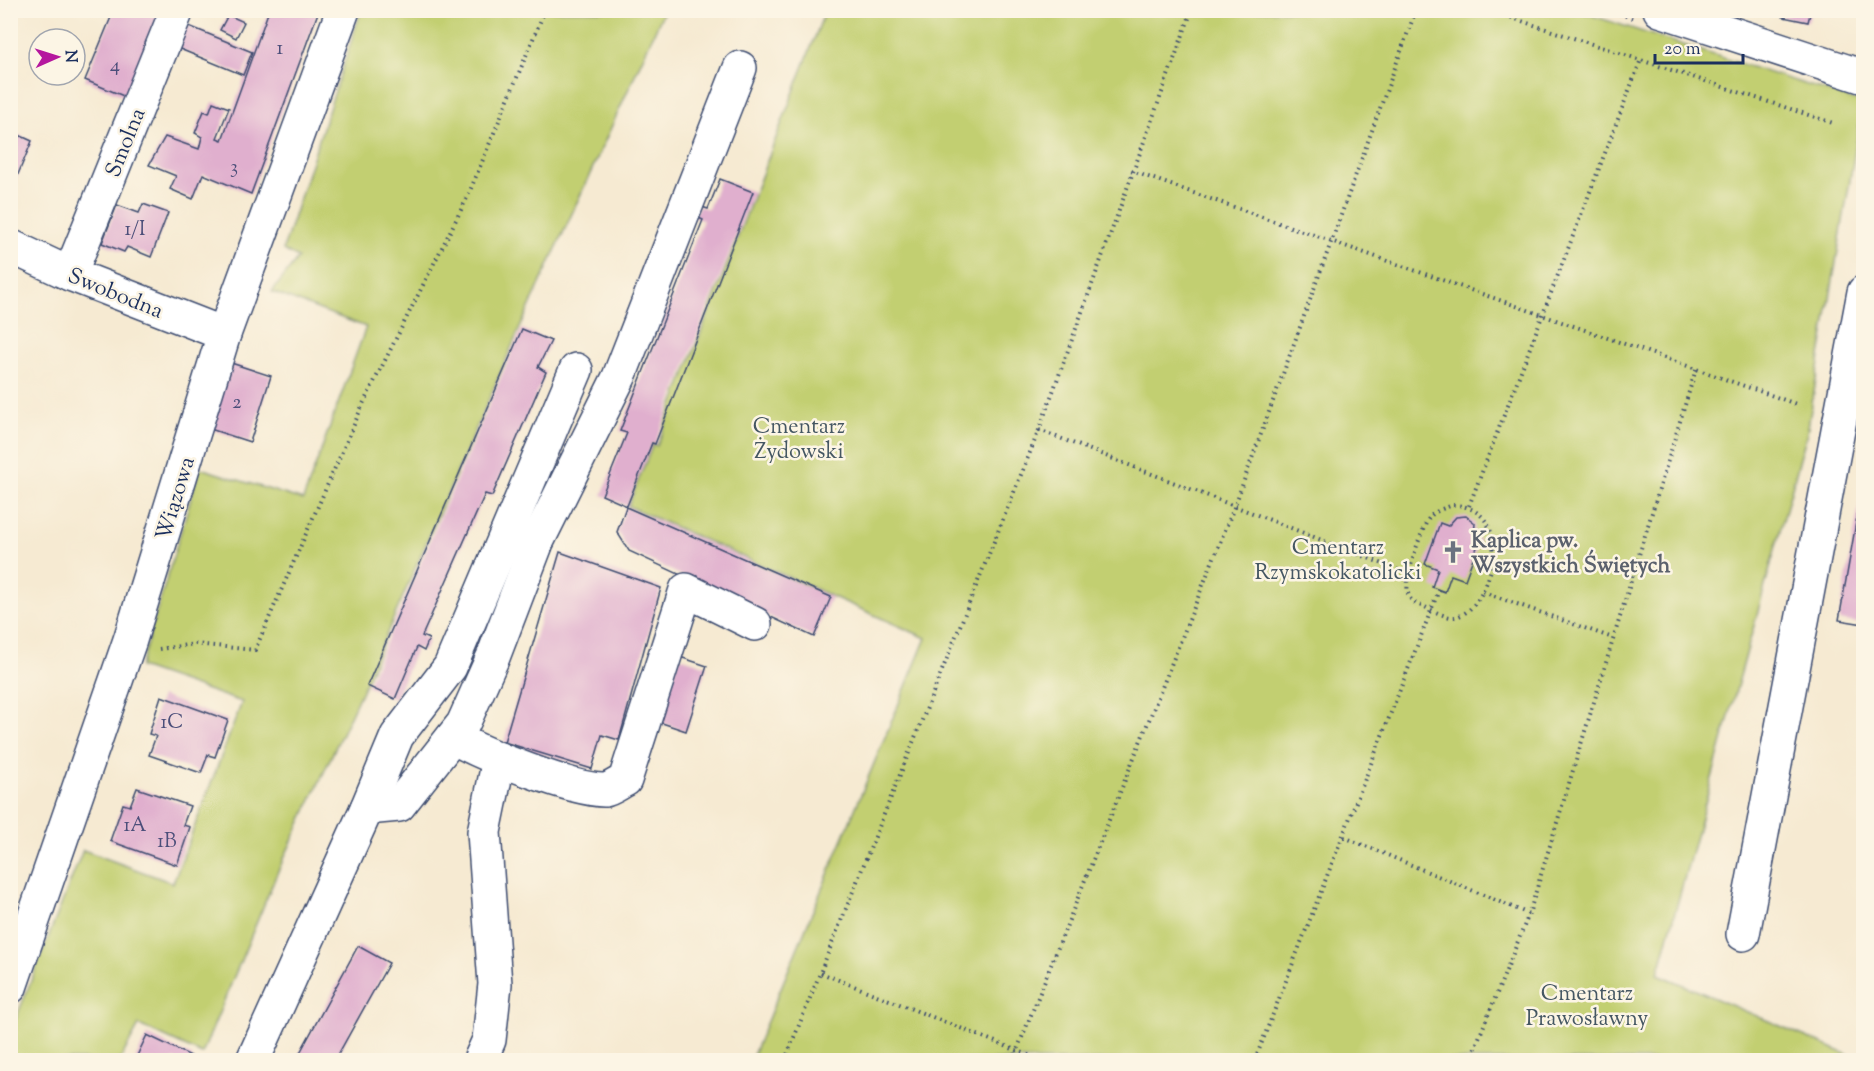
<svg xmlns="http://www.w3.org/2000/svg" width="1874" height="1071" font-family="'Sorts Mill Goudy',serif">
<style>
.green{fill:#c2cf71;stroke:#6e7f68;stroke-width:1.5}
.building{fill:#e0afce}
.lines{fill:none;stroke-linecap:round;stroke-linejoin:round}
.minor-casing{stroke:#3c4b6f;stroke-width:36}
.path{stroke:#3c4b6f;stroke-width:4;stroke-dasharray:1.5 4.5;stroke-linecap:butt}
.minor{stroke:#fff;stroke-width:33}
.labels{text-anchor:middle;stroke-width:5;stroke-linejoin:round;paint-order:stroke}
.number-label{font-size:20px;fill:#4c4f7a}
.street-label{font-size:22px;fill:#1b2f5e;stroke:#fcf5e5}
.park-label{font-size:22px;fill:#455763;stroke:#fcf5e5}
.worship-label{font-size:22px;font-weight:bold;fill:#5b616d;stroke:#fcf5e5;text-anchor:start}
</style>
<rect width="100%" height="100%" fill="#fcf5e5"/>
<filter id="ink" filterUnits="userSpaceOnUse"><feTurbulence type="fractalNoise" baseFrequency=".0167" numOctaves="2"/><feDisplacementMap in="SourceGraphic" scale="12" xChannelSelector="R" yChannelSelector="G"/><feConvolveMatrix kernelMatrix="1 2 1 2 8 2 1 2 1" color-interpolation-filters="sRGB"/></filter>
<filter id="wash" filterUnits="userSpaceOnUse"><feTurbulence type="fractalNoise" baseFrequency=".008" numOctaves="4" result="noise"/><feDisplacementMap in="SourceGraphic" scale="24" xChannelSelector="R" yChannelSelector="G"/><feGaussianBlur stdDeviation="1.35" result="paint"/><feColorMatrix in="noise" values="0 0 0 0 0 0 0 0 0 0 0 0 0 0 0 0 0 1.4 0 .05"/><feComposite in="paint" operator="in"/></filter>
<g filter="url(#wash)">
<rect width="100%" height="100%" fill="#f6ead2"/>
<g class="green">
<path d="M361,11H664L519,330L364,686L278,871L202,1054L139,1025L120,1060H11V1031L83,850L173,883L242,702L140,667L200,468L303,500L366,327L272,292L298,258L283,250Z"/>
<path d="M825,11H1578L1863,103L1807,433L1658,974L1860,1060H751L926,638L628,506L653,444L657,446Z"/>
</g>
<g id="blocks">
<g class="building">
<path d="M114,10H161L126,97L85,80Z"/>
<path d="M269,10H319L251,194L203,174L193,199L170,189L176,176L149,165L165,137L199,149L202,137L195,133L204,111L209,113L213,102L229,108L217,138L222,140Z"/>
<path d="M1785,10H1811L1808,22L1783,17Z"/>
<path d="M228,15L244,22L236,38L220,30Z"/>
<path d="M184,24L252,52L243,75L175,47Z"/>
<path d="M10,131L32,141L11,191H10Z"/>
<path d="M720,179L753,192L655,444L652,443L627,506L602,495L627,433L620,431L703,220L694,216L699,206L708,209Z"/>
<path d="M143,204L168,213L151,257L127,247L124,252L102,243L117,205L139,213Z"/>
<path d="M522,329L551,341L538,367L546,372L492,496L485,494L422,636L429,639L424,651L417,647L395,699L367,686Z"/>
<path d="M225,361L271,376L250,442L204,427Z"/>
<path d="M1862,488H1864V624L1839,620Z"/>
<path d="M626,507L831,597L814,637L629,551L617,532Z"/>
<path d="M1466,516L1475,523L1474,537L1480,539L1465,580L1451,575L1445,592L1432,587L1438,569L1425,564L1440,523L1448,526L1456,517Z"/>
<path d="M560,552L661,588L619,740L602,735L592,769L504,742Z"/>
<path d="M680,657L707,666L686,731L659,722Z"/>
<path d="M161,696L228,720L215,757L208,755L201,773L149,755L156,736L149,734Z"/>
<path d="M137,788L190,806L183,825L190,827L177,865L110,841L123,804L130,806Z"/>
<path d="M358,946L389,963L335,1060H296Z"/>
<path d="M147,1035L193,1057L191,1060H135Z"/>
</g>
</g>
</g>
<g filter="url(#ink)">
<use href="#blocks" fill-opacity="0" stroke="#3c4b6f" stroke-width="1.5"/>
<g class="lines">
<g class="minor-casing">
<g id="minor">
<path d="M1660,10L1864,77"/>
<path d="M10,246L70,274L224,334"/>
<path d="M70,274L177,10"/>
<path d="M453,737C479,753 575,791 605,790C611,789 619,783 625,780L686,590L755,624"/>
<path d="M367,808L399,805L463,724L493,657L537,542L619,377L740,68"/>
<path d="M1743,934L1864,292"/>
<path d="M10,987L130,640L224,334L343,10"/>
<path d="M253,1060L367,808L397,736L450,667L576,370"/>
<path d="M480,1060L489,1040L495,984L484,832L499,759"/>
</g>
</g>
<g class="path">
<path d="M1488,10L1833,123"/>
<path d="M1608,10L1632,18"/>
<path d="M1131,171L1796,404"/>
<path d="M1039,430L1409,574"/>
<path d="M1453,505C1521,508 1490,612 1455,617C1447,618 1433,611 1425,607C1418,605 1410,602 1408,593C1404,580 1421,530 1429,518C1434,511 1445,508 1453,505Z"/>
<path d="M1469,506L1640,62"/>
<path d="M1483,592L1613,638"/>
<path d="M159,649L195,644L255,650L363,404L467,198L545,10"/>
<path d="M1344,837L1529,914"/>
<path d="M821,973L1041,1060"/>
<path d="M785,1060L1039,430L1192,10"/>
<path d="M1013,1060L1235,505L1416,10"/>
<path d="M1255,1060L1439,590"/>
<path d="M1470,1060L1529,914L1696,369"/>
</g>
<use href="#minor" class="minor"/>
</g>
</g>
<defs>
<g id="church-bare" transform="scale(1.8)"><path d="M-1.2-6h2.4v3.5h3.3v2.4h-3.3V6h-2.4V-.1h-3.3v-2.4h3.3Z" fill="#6b7280" stroke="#fcf5e5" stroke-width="2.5" paint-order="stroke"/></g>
</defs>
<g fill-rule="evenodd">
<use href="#church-bare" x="1453" y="552"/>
</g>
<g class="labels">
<g class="number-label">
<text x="280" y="54">1</text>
<text x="115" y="71">4</text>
<text x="234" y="173">3</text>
<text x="135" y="235">1/I</text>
<text x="237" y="408">2</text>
<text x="172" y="728">1C</text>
<text x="135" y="831">1A</text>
<text x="167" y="847">1B</text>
</g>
<g class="street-label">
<text transform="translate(124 142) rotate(-68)" y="8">Smolna</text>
<text transform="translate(116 292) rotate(22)" y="8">Swobodna</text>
<text transform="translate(174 498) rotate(-73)" y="8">Wiązowa</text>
</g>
<g class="park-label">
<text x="799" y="433">Cmentarz<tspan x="799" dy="25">Żydowski</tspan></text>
<text x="1338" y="554">Cmentarz<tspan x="1338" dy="25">Rzymskokatolicki</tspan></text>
<text x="1587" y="1000">Cmentarz<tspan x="1587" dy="25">Prawosławny</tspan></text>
</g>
<g class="worship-label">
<text x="1471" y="547">Kaplica pw.<tspan x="1471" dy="25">Wszystkich Świętych</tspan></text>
</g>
</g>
<rect width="1874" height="1071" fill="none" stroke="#fcf5e5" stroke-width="36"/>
<g transform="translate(57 57) rotate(87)"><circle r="28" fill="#fcf5e5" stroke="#a2a6af" stroke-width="1.5"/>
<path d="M0-4.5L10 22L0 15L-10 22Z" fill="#b5179e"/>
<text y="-9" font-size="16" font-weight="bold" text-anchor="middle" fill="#1b2f5e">N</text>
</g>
<path d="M1655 54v9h88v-9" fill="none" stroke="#1b2f5e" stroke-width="3"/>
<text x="1664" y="54" font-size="18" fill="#1b2f5e" stroke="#fcf5e5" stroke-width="4.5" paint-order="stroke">20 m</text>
</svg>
